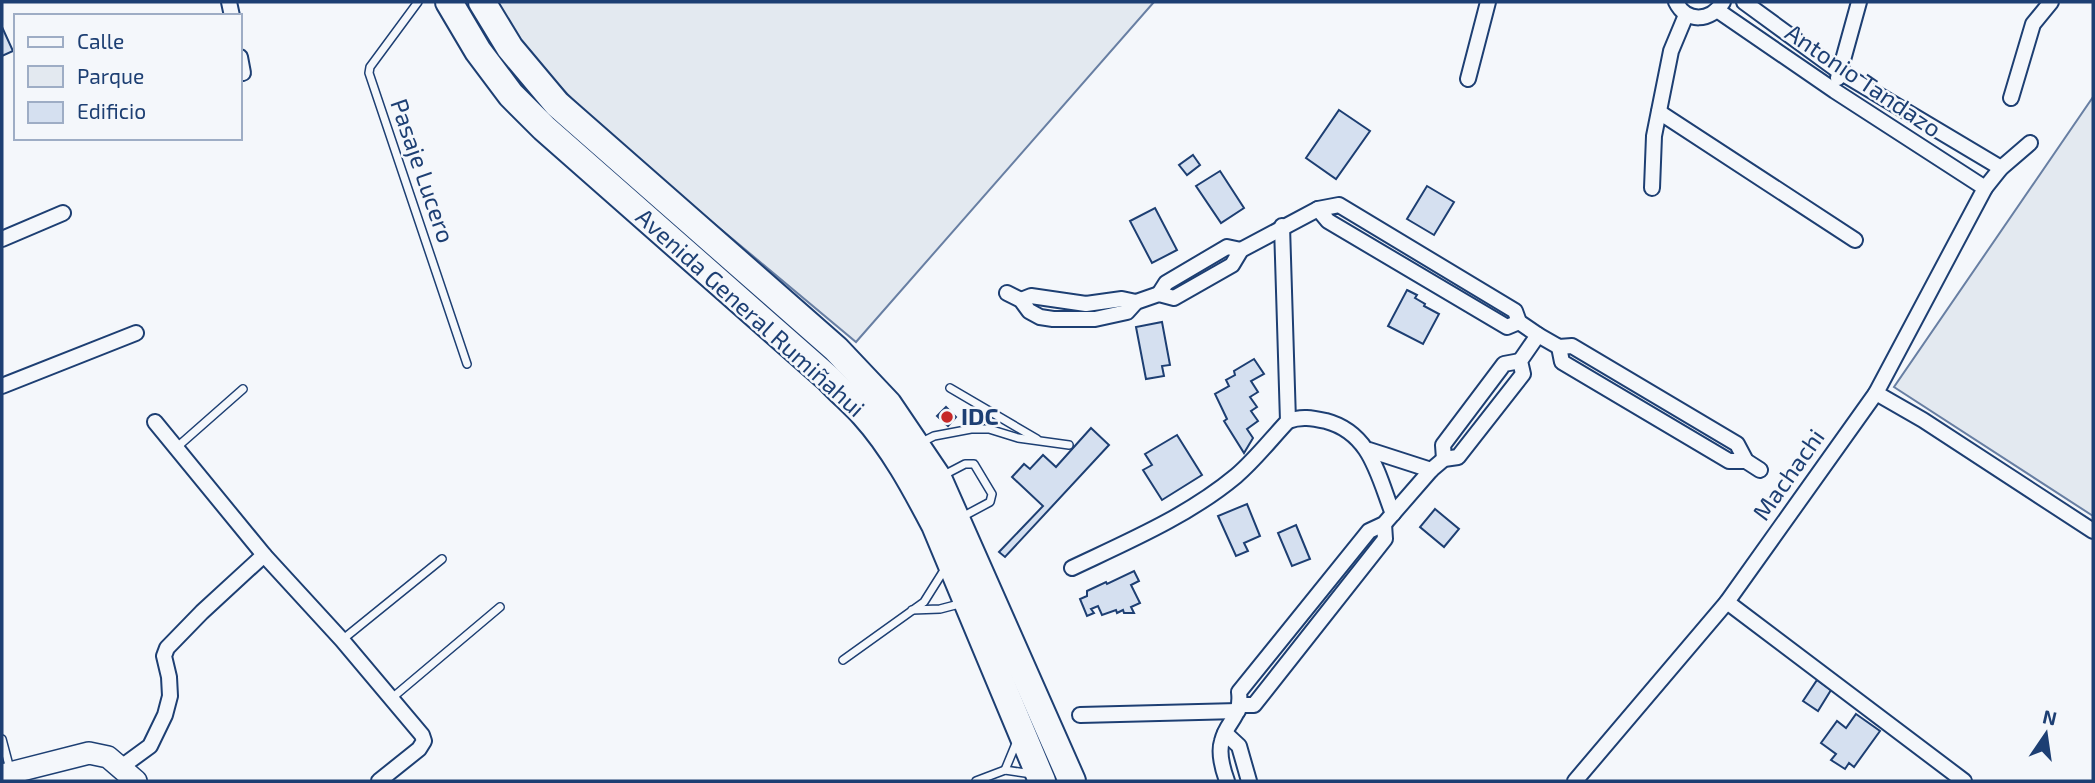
<svg xmlns="http://www.w3.org/2000/svg" width="2095" height="783" font-family="'Exo 2',sans-serif">
<style>
.green{fill:#e3e9f0;stroke:#687fa3;stroke-width:2}
.building{fill:#d5e0f0;stroke:#1d3f73;stroke-width:2}
.lines{fill:none;stroke-linecap:round;stroke-linejoin:round}
.lane-casing{stroke:#1d3f73;stroke-width:10}
.street-casing{stroke:#1d3f73;stroke-width:18}
.secondary-casing{stroke:#1d3f73;stroke-width:24}
.highway-casing{stroke:#1d3f73;stroke-width:30}
.lane{stroke:#f4f7fb;stroke-width:7}
.street{stroke:#f4f7fb;stroke-width:14}
.secondary{stroke:#f4f7fb;stroke-width:21}
.highway{stroke:#f4f7fb;stroke-width:26}
.poi-dot{fill:#c62828;stroke:#f4f7fb;stroke-width:2.5}
.labels{text-anchor:middle;stroke-width:5;stroke-linejoin:round;paint-order:stroke}
.street-label{font-size:24px;fill:#1d3f73;stroke:#f4f7fb}
.poi-label{font-size:24px;font-weight:bold;fill:#1d3f73;stroke:#f4f7fb;text-anchor:start}
</style>
<rect width="100%" height="100%" fill="#f4f7fb"/>
<g class="green">
<path d="M497,2H1154L856,342C800,295 744,248 687,201C623,147 536,77 497,2Z"/>
<path d="M2093,97V516L1894,387Z"/>
</g>
<g class="building">
<path d="M2,27L13,51L2,56Z"/>
<path d="M1339,110L1370,131L1336,179L1306,158Z"/>
<path d="M1193,155L1200,165L1187,175L1179,165Z"/>
<path d="M1220,171L1244,208L1221,223L1196,186Z"/>
<path d="M1427,186L1454,202L1434,235L1407,219Z"/>
<path d="M1155,208L1177,250L1152,263L1130,221Z"/>
<path d="M1407,290L1417,295L1415,298L1425,304L1424,306L1439,314L1423,344L1388,326Z"/>
<path d="M1162,322L1170,365L1162,366L1164,376L1146,379L1136,327Z"/>
<path d="M1254,359L1264,374L1251,381L1258,392L1250,397L1257,407L1251,411L1258,421L1247,429L1253,438L1244,453L1224,421L1227,419L1215,394L1229,386L1226,380L1235,375L1234,371Z"/>
<path d="M946,407L956,417L948,426L937,416Z"/>
<path d="M1091,428L1109,445L1005,557L999,552L1043,506L1012,477L1024,464L1030,469L1043,455L1056,467Z"/>
<path d="M1177,435L1202,475L1162,500L1143,470L1152,465L1145,454Z"/>
<path d="M1247,504L1260,536L1244,543L1248,551L1236,556L1218,516Z"/>
<path d="M1435,509L1459,529L1444,547L1420,527Z"/>
<path d="M1296,525L1310,559L1292,566L1278,533Z"/>
<path d="M1134,571L1139,581L1131,585L1140,603L1131,607L1134,613H1124L1123,610L1117,613L1116,610L1102,615L1098,606L1091,609L1094,613L1087,616L1080,599L1087,596V591L1106,582L1107,584Z"/>
<path d="M1817,680L1831,690L1818,711L1803,701Z"/>
<path d="M1856,714L1880,731L1854,767L1849,763L1845,769L1831,760L1836,754L1821,743L1837,721L1846,728Z"/>
</g>
<g class="lines">
<g class="lane-casing">
<g id="lane">
<path d="M418,2L370,67L369,73L467,364"/>
<path d="M950,388L1037,439"/>
<path d="M920,443L934,436L971,429H989L1018,438L1069,445"/>
<path d="M176,448L243,389"/>
<path d="M942,476L965,464H974L992,494L990,502L962,517"/>
<path d="M912,610L940,609L963,603"/>
<path d="M342,640L442,559"/>
<path d="M843,660L924,602L946,567"/>
<path d="M392,698L500,607"/>
<path d="M2,739L10,769"/>
<path d="M1005,770L1017,741"/>
<path d="M976,781L1005,770L1032,774"/>
</g>
</g>
<g class="street-casing">
<g id="street">
<path d="M229,2L232,16"/>
<path d="M1676,2C1686,23 1711,22 1723,2"/>
<path d="M1744,2L1840,72L2001,168"/>
<path d="M1717,10L1835,91L1985,188"/>
<path d="M240,57L243,73"/>
<path d="M1838,78L1859,2"/>
<path d="M1468,79L1488,2"/>
<path d="M2011,98L2033,24L2051,2"/>
<path d="M1659,112L1855,240"/>
<path d="M1652,188L1654,136L1671,51L1686,15"/>
<path d="M1318,209L1328,221L1507,327L1519,322"/>
<path d="M2,239L63,213"/>
<path d="M1007,293L1021,300L1029,311L1040,317L1053,319H1095L1127,312L1136,302L1159,294L1174,298L1232,265L1241,250L1318,209L1339,205L1515,311L1519,322L1538,335L1559,347L1572,346L1737,444L1746,461L1760,470"/>
<path d="M1159,294L1166,283L1227,247L1241,250"/>
<path d="M1021,300L1031,296L1086,304L1122,299L1136,302"/>
<path d="M1559,347L1562,362L1729,461H1746"/>
<path d="M2,386L136,333"/>
<path d="M1876,393L1923,420L2093,531"/>
<path d="M1288,421C1301,416 1312,418 1326,421C1371,433 1378,476 1393,514"/>
<path d="M155,422L264,555"/>
<path d="M1369,450L1431,470"/>
<path d="M1444,459L1443,445L1504,364L1520,361"/>
<path d="M1072,568C1129,541 1188,516 1236,476C1255,460 1271,439 1288,421L1282,226"/>
<path d="M1727,602L1964,781"/>
<path d="M1240,705H1254L1385,539L1384,524"/>
<path d="M1080,715L1238,711"/>
<path d="M1225,733L1239,746L1249,781"/>
<path d="M120,768L150,746L165,715L170,696L169,677L164,656L167,648L202,612L264,555L342,640L422,735L424,741L419,749L379,781"/>
<path d="M1227,781C1223,770 1218,753 1222,741C1227,720 1242,718 1239,692L1369,531L1384,524L1431,470L1444,459L1458,457L1523,374L1520,361L1538,335"/>
<path d="M1575,781L1727,602L1876,393L1985,188L2001,168L2030,143"/>
</g>
</g>
<g class="secondary-casing">
<path id="secondary" d="M2,775L89,753L108,757L136,781"/>
</g>
<g class="highway-casing">
<g id="highway">
<path d="M449,2L478,51L511,95L544,128L829,379C840,391 853,402 864,414C893,446 915,487 935,525L1042,781"/>
<path d="M482,2L510,48L557,104L836,349L888,404L938,478L1072,781"/>
</g>
</g>
<use href="#lane" class="lane"/>
<use href="#street" class="street"/>
<use href="#secondary" class="secondary"/>
<use href="#highway" class="highway"/>
</g>
<circle class="poi-dot" cx="947" cy="417" r="7"/>
<g class="labels">
<g class="street-label">
<text transform="translate(1863 81) rotate(34)" y="8">Antonio Tandazo</text>
<text transform="translate(422 171) rotate(71)" y="8">Pasaje Lucero</text>
<text transform="translate(750 313) rotate(42)" y="8">Avenida General Rumiñahui</text>
<text transform="translate(1789 475) rotate(-55)" y="8">Machachi</text>
</g>
<g class="poi-label">
<text x="961" y="425">IDC</text>
</g>
</g>
<rect width="2095" height="783" fill="none" stroke="#1d3f73" stroke-width="7"/>
<rect x="14" y="14" width="228" height="126" fill="#f4f7fb" stroke="#9eadc5" stroke-width="2"/>
<rect x="28" y="37" width="35" height="10" fill="#f4f7fb" stroke="#9eadc5" stroke-width="2"/>
<text x="77" y="49" font-size="21" fill="#1d3f73">Calle</text>
<rect x="28" y="66" width="35" height="21" fill="#e3e9f0" stroke="#9eadc5" stroke-width="2"/>
<text x="77" y="84" font-size="21" fill="#1d3f73">Parque</text>
<rect x="28" y="102" width="35" height="21" fill="#d5e0f0" stroke="#9eadc5" stroke-width="2"/>
<text x="77" y="119" font-size="21" fill="#1d3f73">Edificio</text>
<g transform="translate(2046 734) rotate(13)" stroke="#f4f7fb" stroke-width="5" paint-order="stroke">
<path d="M0-5L12 26L0 18L-12 26Z" fill="#1d3f73"/>
<text y="-10" font-size="19" font-weight="bold" text-anchor="middle" fill="#1d3f73">N</text>
</g>
</svg>
